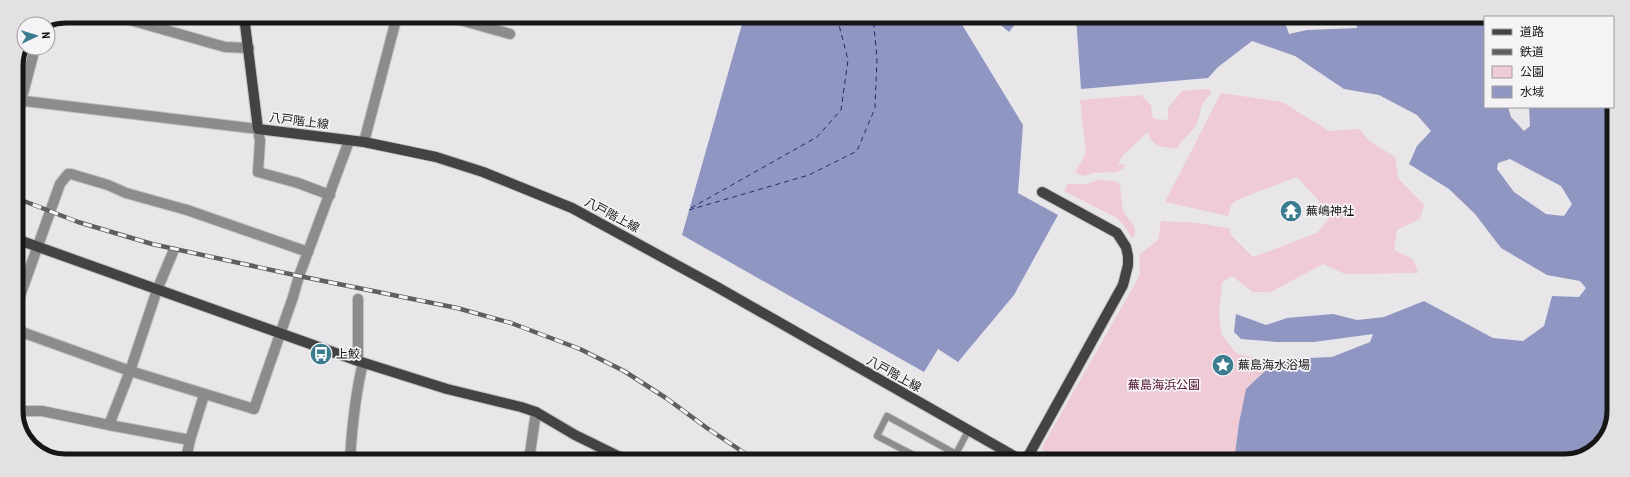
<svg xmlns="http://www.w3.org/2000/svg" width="1630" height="477" font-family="'Roboto Condensed','Noto Sans JP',sans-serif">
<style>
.green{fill:#eecbd5}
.water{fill:#8f96c2;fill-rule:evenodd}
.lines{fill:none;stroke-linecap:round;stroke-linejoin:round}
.ferry{stroke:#272960;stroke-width:1;stroke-dasharray:5 4;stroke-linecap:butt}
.service-casing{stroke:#c3c1c4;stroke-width:8}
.minor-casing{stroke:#c3c1c4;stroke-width:12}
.primary-casing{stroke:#c3c1c4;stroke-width:12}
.service{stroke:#8d8b8c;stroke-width:6}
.minor{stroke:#8d8b8c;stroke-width:10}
.primary{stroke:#454244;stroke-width:10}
.rail-casing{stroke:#5f5e60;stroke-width:4.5}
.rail{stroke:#f6f3f7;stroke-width:3;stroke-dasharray:9;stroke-linecap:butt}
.labels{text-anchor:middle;stroke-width:3.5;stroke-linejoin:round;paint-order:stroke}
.street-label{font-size:12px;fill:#171617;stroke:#f6f3f7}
.poi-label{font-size:12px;fill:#171617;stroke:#f6f3f7;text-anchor:start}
.park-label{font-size:12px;fill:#4d0f2b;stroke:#f6f3f7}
.rim{fill:none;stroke:#171617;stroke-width:5}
</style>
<rect width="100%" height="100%" fill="#e9e6ea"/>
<g class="green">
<path d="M1209,89L1211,94C1198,104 1202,114 1196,125C1192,134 1181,138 1178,148C1165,148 1151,147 1148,132L1123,155L1118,164L1125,165V167L1117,172L1092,173L1085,176L1075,173L1086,153L1080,100L1141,95L1151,105L1152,116L1155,119L1168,120V108L1182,91Z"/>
<path d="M1221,93L1282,102L1329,131L1360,129L1368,140L1395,157L1398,178L1424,205L1420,219L1397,230L1394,250L1413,259L1418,273L1345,274L1323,264L1271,292H1253L1232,276L1222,282L1219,313L1221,334L1237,354L1265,360L1275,367L1265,371L1246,389L1239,423L1234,461L1061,460L1041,449L1140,275L1139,255L1158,240L1161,221L1199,223L1230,229L1231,235L1253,257L1317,233L1328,220L1318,200L1297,177L1237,200L1231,205L1228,216L1165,202Z"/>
<path d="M1098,180L1115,181L1120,184L1123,211L1135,228L1134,236L1132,238L1123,224L1117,218L1064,191L1068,184H1087Z"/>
</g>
<g class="water">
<path d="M744,17L958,18L1023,125L1018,193L1058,215L1014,295L958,362L938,349L924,372L682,235Z"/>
<path d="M991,17H1021L1009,32Z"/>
<path d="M1076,17H1283L1289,34L1307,30L1357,28L1356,17L1485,18V107H1508L1511,117L1524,131L1530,126L1529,107H1613V60L1614,63L1612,424L1595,451L1564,461H1234L1239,423L1246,389L1265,371L1275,367L1285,359L1332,357L1370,342L1373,334L1314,342H1277L1241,339L1234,332L1236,314L1266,325L1287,318L1333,314L1357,320L1384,317L1424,301L1493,338L1523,341L1544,326L1552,296L1579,297L1586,288L1580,281L1547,275L1501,248L1475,214L1449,189L1409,164L1417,146L1431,131L1417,115L1379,95L1344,89L1295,56L1252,41L1218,67L1208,78L1081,89ZM1510,159L1561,186L1572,204L1564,216L1546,214L1514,192L1497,169L1498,163Z"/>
</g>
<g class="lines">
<g class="ferry">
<path d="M691,208L817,137L841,110L848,60L837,17"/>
<path d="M689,210L809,175L857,151L875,108L877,58L873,17"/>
</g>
<g class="service-casing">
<g id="service">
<path d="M923,460L877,436L887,416L956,454L952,460"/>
<path d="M968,460L956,454L968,431"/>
</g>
</g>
<g class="minor-casing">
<g id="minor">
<path d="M116,16L225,47L249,48"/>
<path d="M446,16L510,34"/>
<path d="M16,100L258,129L260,141L258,172L298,183L330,195"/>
<path d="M21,101L35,48"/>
<path d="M364,142L397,16"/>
<path d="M173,252L157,290L130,371L109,425L190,440"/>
<path d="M16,307L60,184L68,174H71L108,185L126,193L187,210L308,252"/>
<path d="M16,330L130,371L254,409L293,297L299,276L349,141"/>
<path d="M358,361V299"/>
<path d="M16,411H42L109,425"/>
<path d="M186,459L190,440L204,395"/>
<path d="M350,460C352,427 355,395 363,363"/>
<path d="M529,460L536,412"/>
</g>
</g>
<g class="primary-casing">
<g id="primary">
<path d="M244,16L258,129L364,142L436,157L483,172L572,208L717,287L1021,460"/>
<path d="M16,239L358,361L447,389L521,407L536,412L575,435L626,460"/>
<path d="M1026,460L1123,285L1128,265V256L1126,247L1117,233L1042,192"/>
</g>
</g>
<use href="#service" class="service"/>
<use href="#minor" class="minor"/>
<use href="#primary" class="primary"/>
<g class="rail-casing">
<path id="rail" d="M16,198L78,222L152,244L299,276L457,308L511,323L580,349L624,371L666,398L707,428L755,460"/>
</g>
<use href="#rail" class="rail"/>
</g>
<defs>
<g id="temple-disc" transform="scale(1.15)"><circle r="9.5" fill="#3b7d8f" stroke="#f6f3f7"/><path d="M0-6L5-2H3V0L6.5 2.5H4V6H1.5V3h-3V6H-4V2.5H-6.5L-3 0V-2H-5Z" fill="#fff"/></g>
<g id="bus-disc" transform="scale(1.15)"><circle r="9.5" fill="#3b7d8f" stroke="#f6f3f7"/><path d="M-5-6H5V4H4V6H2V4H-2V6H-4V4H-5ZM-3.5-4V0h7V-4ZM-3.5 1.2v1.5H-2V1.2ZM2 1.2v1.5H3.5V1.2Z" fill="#fff"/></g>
<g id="sight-disc" transform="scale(1.15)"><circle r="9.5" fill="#3b7d8f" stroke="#f6f3f7"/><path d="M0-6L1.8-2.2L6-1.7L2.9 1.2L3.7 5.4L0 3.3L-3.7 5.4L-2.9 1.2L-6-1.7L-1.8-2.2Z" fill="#fff"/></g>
</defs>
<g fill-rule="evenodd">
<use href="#temple-disc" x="1291" y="211"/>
<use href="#bus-disc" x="321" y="354"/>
<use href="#sight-disc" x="1223" y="365"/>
</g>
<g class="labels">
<g class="street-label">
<text transform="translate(299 121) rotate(7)" y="4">八戸階上線</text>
<text transform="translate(612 215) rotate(28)" y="4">八戸階上線</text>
<text transform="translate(894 374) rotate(29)" y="4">八戸階上線</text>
</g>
<g class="poi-label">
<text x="1306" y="215">蕪嶋神社</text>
<text x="336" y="358">上鮫</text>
<text x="1238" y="369">蕪島海水浴場</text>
</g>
<g class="park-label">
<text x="1164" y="389">蕪島海浜公園</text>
</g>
</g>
<path d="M0 0H1630V477H0ZM66 23H1564A43 43 0 0 1 1607 66V411A43 43 0 0 1 1564 454H66A43 43 0 0 1 23 411V66A43 43 0 0 1 66 23Z" fill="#e4e1e5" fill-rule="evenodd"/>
<path class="rim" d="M66 23H1564A43 43 0 0 1 1607 66V411A43 43 0 0 1 1564 454H66A43 43 0 0 1 23 411V66A43 43 0 0 1 66 23Z"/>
<rect x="1484" y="16" width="130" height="92" fill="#f6f3f7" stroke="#9d9b9d"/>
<rect x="1492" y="29" width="20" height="6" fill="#454244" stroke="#9d9b9d"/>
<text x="1520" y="36" font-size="12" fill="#171617">道路</text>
<rect x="1492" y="49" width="20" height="6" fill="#5f5e60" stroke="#9d9b9d"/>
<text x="1520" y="56" font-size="12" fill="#171617">鉄道</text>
<rect x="1492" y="66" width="20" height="12" fill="#eecbd5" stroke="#9d9b9d"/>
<text x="1520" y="76" font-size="12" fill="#171617">公園</text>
<rect x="1492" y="86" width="20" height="12" fill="#8f96c2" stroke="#9d9b9d"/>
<text x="1520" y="96" font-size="12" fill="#171617">水域</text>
<g transform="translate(36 36) rotate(86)"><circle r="19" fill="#f6f3f7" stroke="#9d9b9d"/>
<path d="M0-3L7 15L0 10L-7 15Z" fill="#3b7d8f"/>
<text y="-6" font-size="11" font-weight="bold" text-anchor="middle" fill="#171617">N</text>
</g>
</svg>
